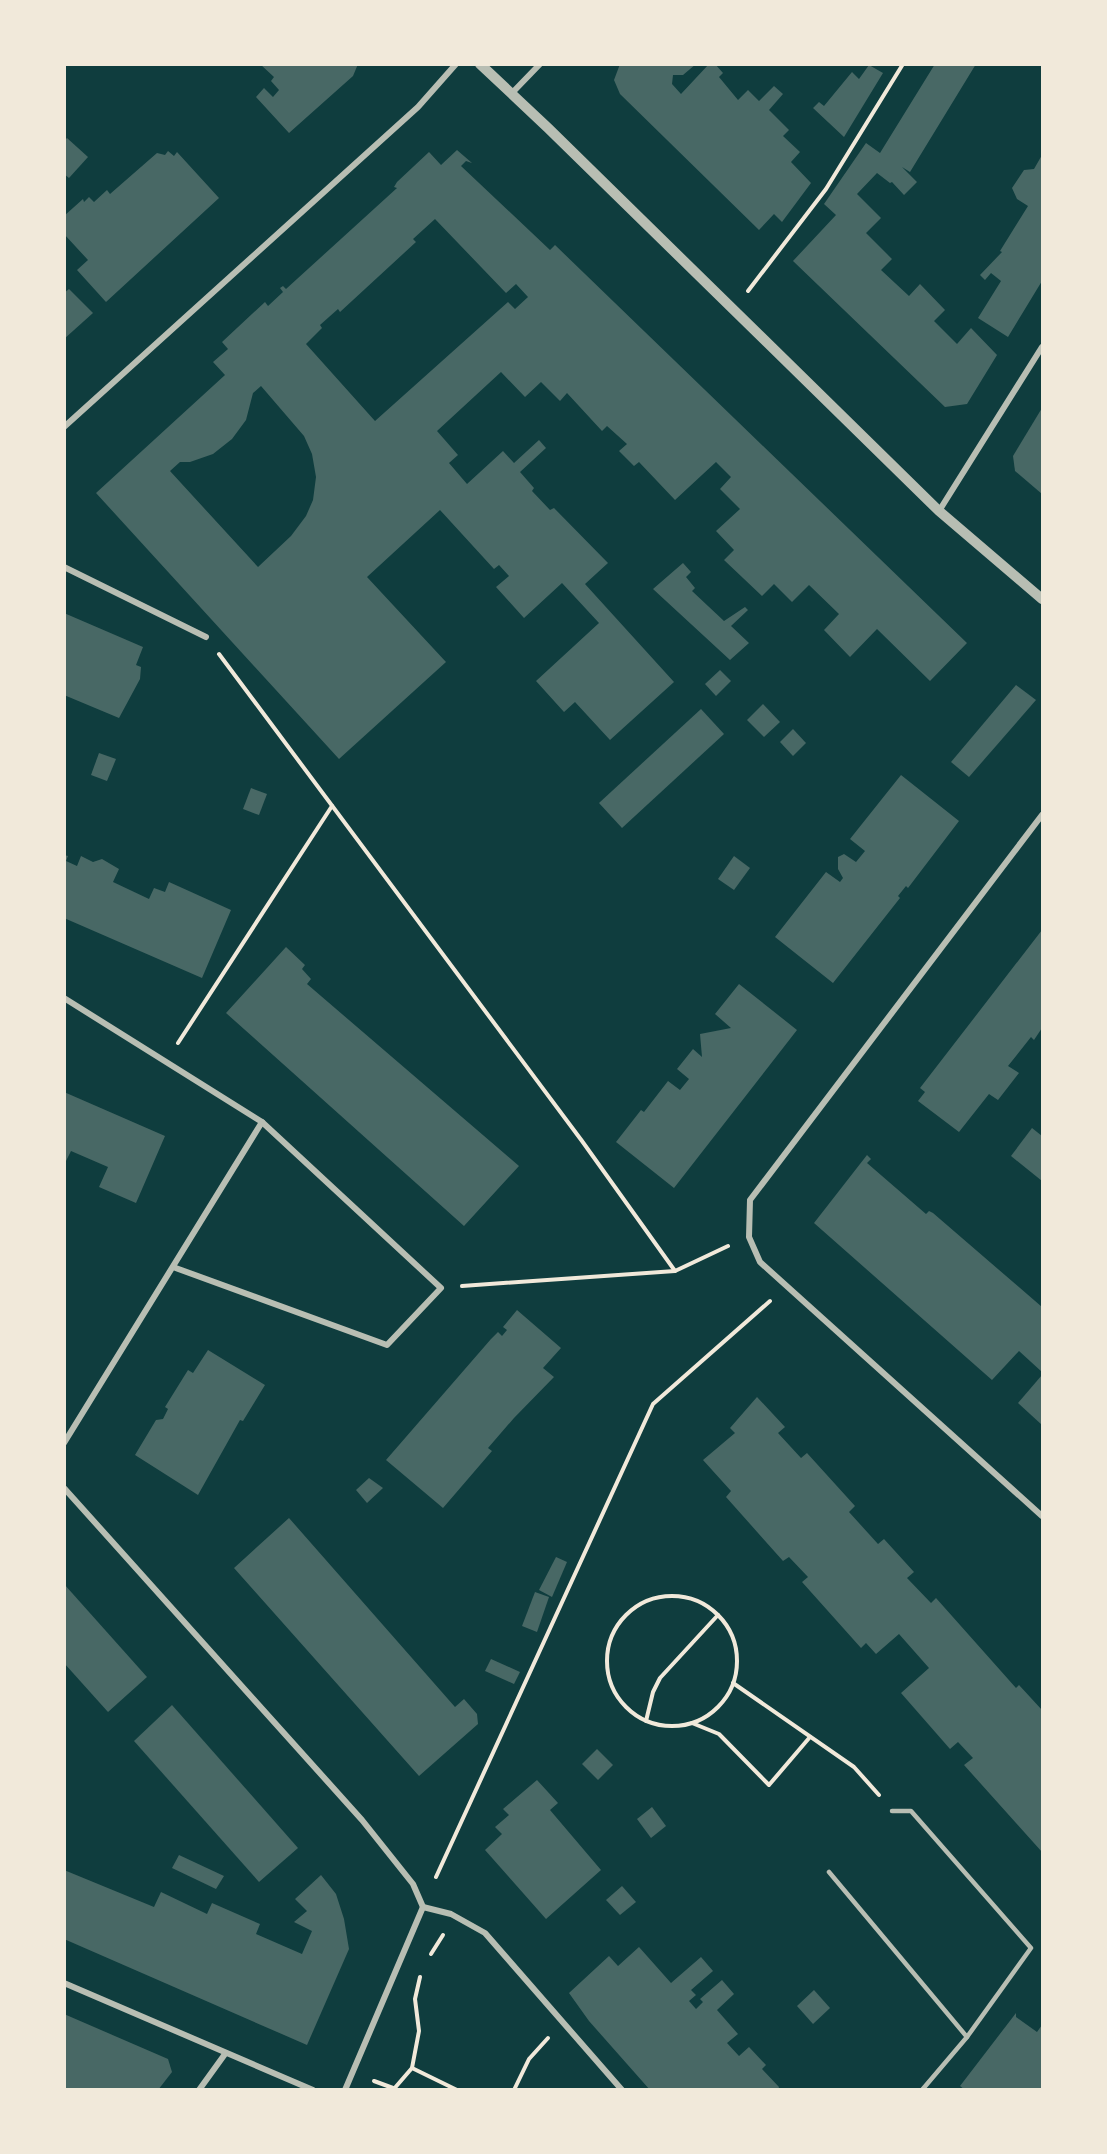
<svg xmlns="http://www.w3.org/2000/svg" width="1107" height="2154" font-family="Jost,sans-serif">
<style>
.building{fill:#486865;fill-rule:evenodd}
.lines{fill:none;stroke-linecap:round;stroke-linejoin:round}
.path{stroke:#f1e9da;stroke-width:4}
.service{stroke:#b8beb3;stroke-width:4.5}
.minor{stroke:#b8beb3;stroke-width:6}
.tertiary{stroke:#b8beb3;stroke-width:10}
</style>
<rect width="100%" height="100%" fill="#0f3d3e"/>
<g class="building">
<path d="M260,64H358L353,76L289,133L256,97L264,88L273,97L279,90L271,81L274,77Z"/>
<path d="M620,64H696L683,75H673L672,84L681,94L709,64H715L723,73L719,77L738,100L748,90L759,101L774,86L783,94L769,110L789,130L783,136L800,152L791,162L811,183L782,222L774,214L759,230L620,94L614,80Z"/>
<path d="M935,64H976L910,172L902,167L917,182L904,195L892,182L890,183L877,173L857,194L881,218L866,233L892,259L881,270L909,296L920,284L945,310L934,321L957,344L971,328L997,355L967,404L945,407L793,261L836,215L824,204L866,143L880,153Z"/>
<path d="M869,65L883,73L844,137L813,108L819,102L824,106L852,72L859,79Z"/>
<path d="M67,138L88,157L69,178L64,174V141Z"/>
<path d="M457,150L472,163L466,161L461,166L550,250L555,245L967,643L930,681L877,629L850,657L824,630L839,614L809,585L792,602L774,584L762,596L724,560L734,550L716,531L740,509L720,489L731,477L716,462L675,500L639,462L634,466L619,451L627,444L607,426L602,431L567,393L560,401L541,382L525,397L501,372L437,431L458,455L449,463L467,484L503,451L514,463L539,440L546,448L520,472L534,488L532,491L550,510L554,508L608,563L585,584L674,682L610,740L575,702L564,712L536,681L599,623L562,583L524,618L496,587L509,576L499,565L494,569L440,510L367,577L446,662L339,759L96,493L225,375L213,362L228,349L222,342L265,302L268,306L283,292L280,288L283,286L286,289L397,188L394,187L397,182L429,152L441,165ZM435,219L506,293L516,284L528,297L515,309L508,302L375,421L306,344L322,328L320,325L338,309L340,312L416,242L413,239ZM261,386L304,436L312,454L316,477L313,500L306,516L291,536L258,567L170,471L180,462H190L213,454L232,439L246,420L253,393Z"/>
<path d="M168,151L174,156L177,152L219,198L106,302L77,270L88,260L64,234V216L83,199L84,202L89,197L94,202L107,190L110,194L157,153L165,155Z"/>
<path d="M1042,155V281L1008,337L978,318L1001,281L991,273L985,280L980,275L1002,252L1000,251L1028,206L1017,199L1012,188L1024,170L1034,169Z"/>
<path d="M69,289L93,313L64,339V293Z"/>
<path d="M1042,408V494L1015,471L1013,456Z"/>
<path d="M683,563L691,572L686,577L695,588L692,591L724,621L745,607L748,610L731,626L749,643L730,660L653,589Z"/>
<path d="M64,613L143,647L136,665L141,667L140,679L119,718L64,695Z"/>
<path d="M720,670L731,681L716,696L705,684Z"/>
<path d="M1016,685L1036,700L969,777L951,762Z"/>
<path d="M763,704L780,722L764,737L747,720Z"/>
<path d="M701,709L724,734L622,828L599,803Z"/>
<path d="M793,729L806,743L793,756L780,742Z"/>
<path d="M99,753L116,759L107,781L91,775Z"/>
<path d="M901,775L959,821L908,888L906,886L898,896L900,898L833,983L775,937L826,872L840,882L843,878L838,869V857L844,854L856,862L865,851L850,839Z"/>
<path d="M251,788L267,794L259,815L243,809Z"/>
<path d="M64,855L68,856L66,861L77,866L81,856L93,862L102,859L119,869L113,882L149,899L154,888L165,892L169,882L231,910L202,978L64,918Z"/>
<path d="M734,856L750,868L734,890L718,879Z"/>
<path d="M1042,930V1028L1034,1040L1031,1037L1008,1066L1019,1073L998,1100L989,1094L959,1132L918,1101L925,1092L920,1088Z"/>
<path d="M286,947L305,965L302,969L311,979L307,984L519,1166L464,1226L226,1013Z"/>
<path d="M739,984L797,1030L674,1188L616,1142L641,1110L644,1112L668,1081L680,1090L689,1079L677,1069L693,1049L702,1057L700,1034L731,1028L715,1014Z"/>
<path d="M64,1092L165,1136L136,1203L99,1187L108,1167L71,1151L64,1165Z"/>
<path d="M1032,1128L1042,1136V1181L1011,1156Z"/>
<path d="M867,1155L871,1159L867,1163L926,1214L929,1211L933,1213L1042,1307V1372L1019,1351L992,1380L814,1223Z"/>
<path d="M517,1310L561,1348L543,1368L554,1377L514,1418L488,1448L492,1451L443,1508L386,1460L491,1339L498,1332L502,1336L507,1330L503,1327Z"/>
<path d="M208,1350L265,1385L243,1421L240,1420L198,1495L135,1455L156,1420L163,1419L168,1409L165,1407L188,1370L193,1373Z"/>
<path d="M1042,1375V1425L1018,1403Z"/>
<path d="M757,1397L785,1427L778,1433L801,1458L807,1453L855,1506L849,1512L878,1544L884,1539L914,1572L907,1578L931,1603L936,1598L1016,1688L1019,1685L1042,1710V1852L964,1765L973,1758L958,1742L950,1749L901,1693L929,1668L899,1634L876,1654L866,1643L861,1648L802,1582L808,1577L789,1557L783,1561L726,1497L731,1491L703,1460L735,1433L730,1428Z"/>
<path d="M369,1478L383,1488L367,1503L356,1490Z"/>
<path d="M289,1518L455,1707L464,1699L477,1714L478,1724L419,1776L234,1568Z"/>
<path d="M556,1557L567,1562L552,1597L539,1590Z"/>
<path d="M64,1584L147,1677L108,1712L64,1663Z"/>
<path d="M535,1592L549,1597L537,1632L522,1626Z"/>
<path d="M491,1659L520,1672L514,1684L485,1671Z"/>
<path d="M172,1705L298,1848L259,1882L134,1741Z"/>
<path d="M597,1749L613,1765L598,1780L582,1764Z"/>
<path d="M537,1780L558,1803L550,1810L601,1870L546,1919L485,1850L502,1834L495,1827L509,1815L503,1809Z"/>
<path d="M652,1807L666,1826L651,1838L637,1819Z"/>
<path d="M179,1855L224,1876L216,1889L172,1868Z"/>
<path d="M64,1870L154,1907L161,1892L207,1914L212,1903L260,1924L256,1934L302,1954L312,1931L294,1922L307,1911L295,1899L321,1875L336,1894L344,1919L349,1949L307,2045L64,1939Z"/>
<path d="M622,1886L636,1902L620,1915L606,1900Z"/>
<path d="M639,1947L671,1983L701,1957L713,1971L691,1990L696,1995L689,2001L696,2009L703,2002L700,1999L722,1980L734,1994L717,2010L738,2034L727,2043L739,2056L749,2047L766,2065L762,2069L779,2087L778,2090H650L589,2021L569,1993L609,1956L618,1966Z"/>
<path d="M814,1990L830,2008L813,2024L797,2006Z"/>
<path d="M1016,2013V2017L1037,2032L1042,2025V2090H965L960,2086Z"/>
<path d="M64,2014L168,2059L172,2072L158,2090H64Z"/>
</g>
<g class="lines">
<g class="path">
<path d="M748,291L826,189L903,64"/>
<path d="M219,654L582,1141L675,1271"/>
<path d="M178,1043L332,806"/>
<path d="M462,1286L675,1271L728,1246"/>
<circle cx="672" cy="1661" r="65"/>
<path d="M733,1683L854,1767L879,1795"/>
<path d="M646,1721L653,1692L660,1678L718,1615"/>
<path d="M692,1723L719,1734L769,1785L810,1737"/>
<path d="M436,1877L653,1404L770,1301"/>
<path d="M431,1954L443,1935"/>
<path d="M412,2068L419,2031L415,1999L420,1977"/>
<path d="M374,2081L393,2088"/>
<path d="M393,2090L412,2068L457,2090"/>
<path d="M514,2090L529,2059L548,2038"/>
</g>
<g class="service">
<path d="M892,1811H911L1031,1948L967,2037"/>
<path d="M829,1872L967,2037L922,2090"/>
</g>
<g class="minor">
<path d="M512,93L540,64"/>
<path d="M64,427L418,107L456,64"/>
<path d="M939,511L1042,347"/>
<path d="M64,567L206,637"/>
<path d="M1042,815L750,1200L749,1237L760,1262L1042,1516"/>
<path d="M64,998L262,1122"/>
<path d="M64,1443L262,1122L441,1288L387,1345L173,1267"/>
<path d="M64,1488L362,1820L413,1884L423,1907"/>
<path d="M423,1907L451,1914L485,1933L622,2090"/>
<path d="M64,1983L313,2090"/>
<path d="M199,2090L225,2054"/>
<path d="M345,2090L423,1907"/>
</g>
<path class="tertiary" d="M480,64L548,128L939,511L1042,599"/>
</g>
<rect width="1107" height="2154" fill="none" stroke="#f1e9da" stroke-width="132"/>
</svg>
